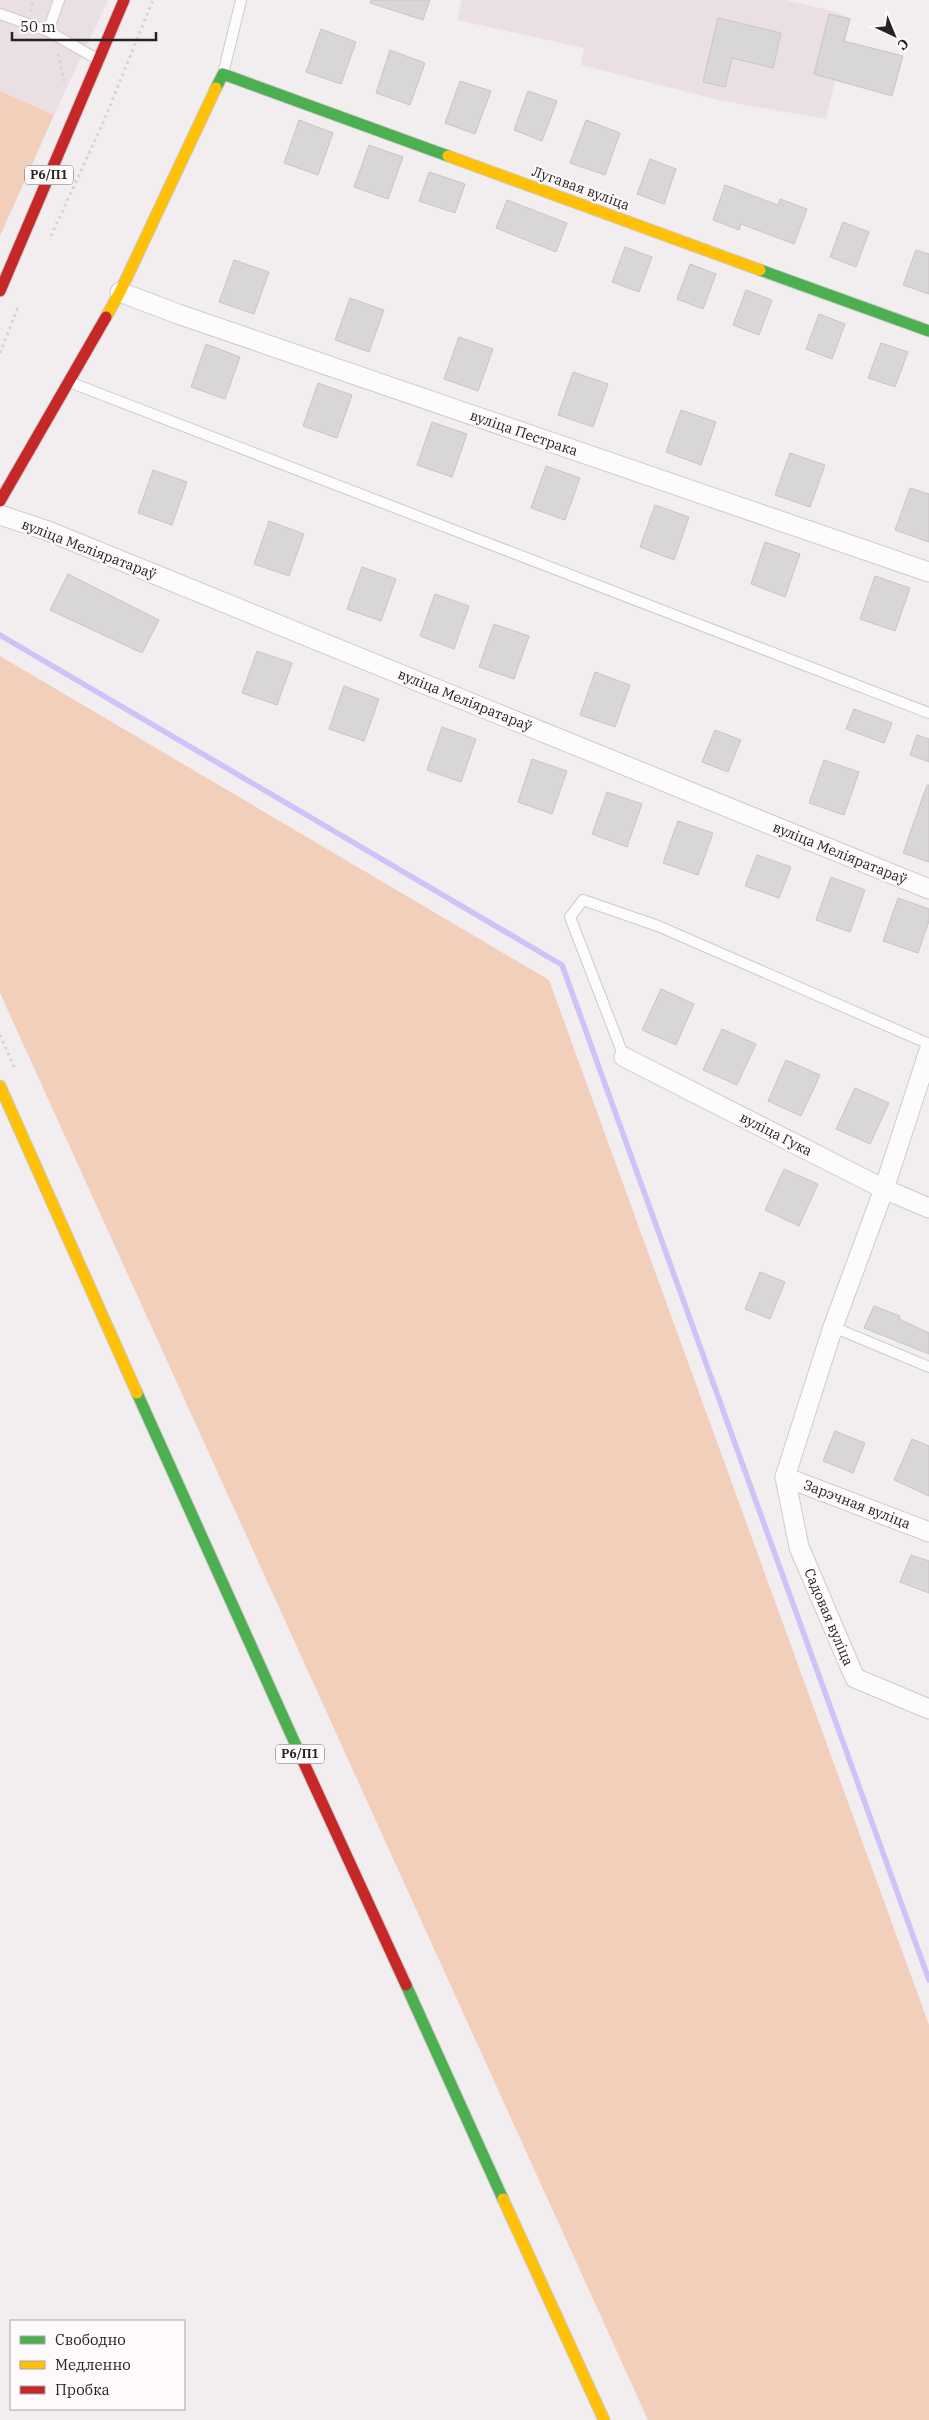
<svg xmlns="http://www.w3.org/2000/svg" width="929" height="2420" font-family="'IBM Plex Serif',serif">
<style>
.built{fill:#eadfe3}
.green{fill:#f1cfba}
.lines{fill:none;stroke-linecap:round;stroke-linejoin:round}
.stream{stroke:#cec2f9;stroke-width:5.5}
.building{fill:#d9d6d7;stroke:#c8c5c6}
.lane-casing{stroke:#cfcbcd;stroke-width:12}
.street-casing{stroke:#cfcbcd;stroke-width:21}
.fast-casing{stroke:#cfcbcd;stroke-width:13}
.slow-casing{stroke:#cfcbcd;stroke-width:13}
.jam-casing{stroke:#cfcbcd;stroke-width:13}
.path{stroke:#d3d3d3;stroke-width:3;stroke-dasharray:2.5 4;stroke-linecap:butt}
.lane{stroke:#fdfcfd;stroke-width:10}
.street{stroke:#fdfcfd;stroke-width:19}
.fast{stroke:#4caf50;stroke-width:11}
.slow{stroke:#ffc107;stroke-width:11}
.jam{stroke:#c62828;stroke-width:11}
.labels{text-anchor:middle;stroke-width:4.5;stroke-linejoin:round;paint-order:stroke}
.shield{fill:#fefafc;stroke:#676465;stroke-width:1}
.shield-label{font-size:12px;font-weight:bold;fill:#262324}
.street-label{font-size:14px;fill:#262324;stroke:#fefafc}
</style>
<rect width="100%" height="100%" fill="#f2edef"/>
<g class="built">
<path d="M0,0H108L54,115L0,91Z"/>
<path d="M462,0H786L840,13L850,19L826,119L723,101L581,65L584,48L457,20Z"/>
</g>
<g class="green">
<path d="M0,91L54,115L0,236Z"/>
<path d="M0,656L549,980L929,2025V2420H648L0,993Z"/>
</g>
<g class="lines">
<path class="stream" d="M0,635L562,965L929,1980"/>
</g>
<g class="building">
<path d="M371,0H430L423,20L370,3Z"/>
<path d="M829,14L850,19L844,41L903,56L892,96L814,74Z"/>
<path d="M718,18L781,33L773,68L732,58L725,87L703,82Z"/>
<path d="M321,29L356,42L341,84L306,72Z"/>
<path d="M390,50L425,63L410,105L376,93Z"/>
<path d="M460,81L491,91L475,134L445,123Z"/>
<path d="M528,91L557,101L542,141L514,130Z"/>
<path d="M299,120L333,133L318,175L284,163Z"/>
<path d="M586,120L620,133L605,175L570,163Z"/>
<path d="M369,145L403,157L388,199L354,187Z"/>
<path d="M650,159L676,169L664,204L637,194Z"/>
<path d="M429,172L465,184L455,213L419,201Z"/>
<path d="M725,185L778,205L780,199L807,209L794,244L741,224L739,230L713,220Z"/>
<path d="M507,200L567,223L556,252L496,228Z"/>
<path d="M843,222L869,232L856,267L830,257Z"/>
<path d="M625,247L652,257L639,292L612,282Z"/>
<path d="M916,250L929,254V294L903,285Z"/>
<path d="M234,260L269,272L254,314L219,302Z"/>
<path d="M690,264L716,274L703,309L677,299Z"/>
<path d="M746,290L772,300L759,335L733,325Z"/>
<path d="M350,298L384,310L369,352L335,340Z"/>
<path d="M819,314L845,324L832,359L806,349Z"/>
<path d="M459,337L493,349L478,391L444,379Z"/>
<path d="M881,343L908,352L895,387L868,378Z"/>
<path d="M206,344L240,357L225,399L191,387Z"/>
<path d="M573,372L608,384L593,427L558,415Z"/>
<path d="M318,383L352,395L337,438L303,426Z"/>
<path d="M681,410L716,422L701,465L666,452Z"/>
<path d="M432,422L467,434L452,477L417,465Z"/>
<path d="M790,453L825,465L810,507L775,495Z"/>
<path d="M546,466L580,478L565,520L531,508Z"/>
<path d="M153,470L187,482L172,525L138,513Z"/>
<path d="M910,488L929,494V542L895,530Z"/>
<path d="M655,505L689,517L674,560L640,547Z"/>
<path d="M269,521L304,534L289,576L254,564Z"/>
<path d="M765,542L800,554L785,597L751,584Z"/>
<path d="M362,567L396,579L381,621L347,609Z"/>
<path d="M68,574L159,620L142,653L50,610Z"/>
<path d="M875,576L910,588L895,631L860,619Z"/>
<path d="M435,594L469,606L454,649L420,636Z"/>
<path d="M494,624L529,636L514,679L479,667Z"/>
<path d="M257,651L292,663L277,705L242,693Z"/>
<path d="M595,672L630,685L615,727L580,715Z"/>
<path d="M344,686L379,699L364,741L329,729Z"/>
<path d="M854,709L892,723L884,743L846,729Z"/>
<path d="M442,727L476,739L461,782L427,770Z"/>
<path d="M715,730L741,740L728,772L702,762Z"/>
<path d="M917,735L929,739V762L910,755Z"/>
<path d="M532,759L567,771L552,814L518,802Z"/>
<path d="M824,760L859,772L844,815L809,803Z"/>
<path d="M927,785H929V862L903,853Z"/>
<path d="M607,792L642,804L627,847L592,834Z"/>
<path d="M678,821L713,833L698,875L663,863Z"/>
<path d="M757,855L791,867L779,898L745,886Z"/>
<path d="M831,877L865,890L850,932L816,920Z"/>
<path d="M898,898L929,909V921L918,953L883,941Z"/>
<path d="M661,989L694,1004L676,1045L642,1030Z"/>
<path d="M722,1029L756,1044L737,1085L703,1070Z"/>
<path d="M786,1060L820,1075L801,1116L768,1101Z"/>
<path d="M855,1088L889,1103L870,1144L836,1129Z"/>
<path d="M784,1169L818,1184L799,1226L765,1210Z"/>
<path d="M760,1272L785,1282L770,1319L745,1309Z"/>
<path d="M874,1306L900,1316L899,1319L929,1333V1354L864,1328Z"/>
<path d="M835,1431L865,1443L853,1473L823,1461Z"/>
<path d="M912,1439L929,1446V1496L894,1480Z"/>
<path d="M911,1555L929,1561V1593L900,1582Z"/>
</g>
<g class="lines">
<g class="lane-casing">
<g id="lane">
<path d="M59,0L48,31L99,60"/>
<path d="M0,14L48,31"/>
<path d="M223,74L241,0"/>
<path d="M69,382L929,713"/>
<path d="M624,1057L570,917L583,900L658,926L929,1044"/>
<path d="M833,1327L929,1367"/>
</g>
</g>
<g class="street-casing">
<g id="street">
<path d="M120,292L178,314L929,572"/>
<path d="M0,515L48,531L929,889"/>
<path d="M929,1051L884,1189L833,1327L785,1477L799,1547L855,1678L929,1709"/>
<path d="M624,1057L884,1189L929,1208"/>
<path d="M785,1477L929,1532"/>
</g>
</g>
<g class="fast-casing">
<g id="fast">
<path d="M216,88L223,74L448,156"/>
<path d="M760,270L929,331"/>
<path d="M137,1393L303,1761"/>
<path d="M406,1985L503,2199"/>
</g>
</g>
<g class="slow-casing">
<g id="slow">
<path d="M448,156L760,270"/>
<path d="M106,317L120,292L216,88"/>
<path d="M0,1086L137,1393"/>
<path d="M503,2199L604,2420"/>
</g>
</g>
<g class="jam-casing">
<g id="jam">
<path d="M0,291L124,0"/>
<path d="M0,501L106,317"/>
<path d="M303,1761L406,1985"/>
</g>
</g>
<g class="path">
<path d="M30,11L34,0"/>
<path d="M58,54L64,81"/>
<path d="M51,236L103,123L153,0"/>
<path d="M0,353L18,307"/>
<path d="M0,1035L14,1067"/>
</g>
<use href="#lane" class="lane"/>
<use href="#street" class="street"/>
<use href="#fast" class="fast"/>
<use href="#slow" class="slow"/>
<use href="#jam" class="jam"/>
</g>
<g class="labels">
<g class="shield">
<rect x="25" y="165.5" width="48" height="19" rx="4"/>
<rect x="276" y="1744.5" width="48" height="19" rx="4"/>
</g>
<g class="shield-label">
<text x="49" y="179">Р6/П1</text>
<text x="300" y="1758">Р6/П1</text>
</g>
<g class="street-label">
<text transform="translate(581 188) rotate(20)" y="5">Лугавая вуліца</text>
<text transform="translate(524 433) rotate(19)" y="5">вуліца Пестрака</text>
<text transform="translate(89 549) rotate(21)" y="5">вуліца Меліяратараў</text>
<text transform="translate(465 700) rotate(22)" y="5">вуліца Меліяратараў</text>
<text transform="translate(840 853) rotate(22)" y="5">вуліца Меліяратараў</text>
<text transform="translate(776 1134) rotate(27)" y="5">вуліца Гука</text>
<text transform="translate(857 1504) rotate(21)" y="5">Зарэчная вуліца</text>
<text transform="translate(829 1617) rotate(67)" y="5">Садовая вуліца</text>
</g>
</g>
<rect x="10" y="2320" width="175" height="90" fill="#fefafc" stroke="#a8a4a6"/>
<rect x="20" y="2336" width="25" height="8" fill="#4caf50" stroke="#a8a4a6"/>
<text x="55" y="2345" font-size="15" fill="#262324">Свободно</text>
<rect x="20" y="2361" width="25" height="8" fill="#ffc107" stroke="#a8a4a6"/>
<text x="55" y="2370" font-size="15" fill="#262324">Медленно</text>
<rect x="20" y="2386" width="25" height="8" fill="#c62828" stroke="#a8a4a6"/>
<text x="55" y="2395" font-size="15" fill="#262324">Пробка</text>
<g transform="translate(894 35) rotate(136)" stroke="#fefafc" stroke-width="4" paint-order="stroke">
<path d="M0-4L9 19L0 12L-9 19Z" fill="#262324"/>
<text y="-8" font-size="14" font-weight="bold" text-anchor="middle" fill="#262324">С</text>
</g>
<path d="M12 32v8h144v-8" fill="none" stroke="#262324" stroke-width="2.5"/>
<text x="20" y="32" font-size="15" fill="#262324" stroke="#fefafc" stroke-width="4" paint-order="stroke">50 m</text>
</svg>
